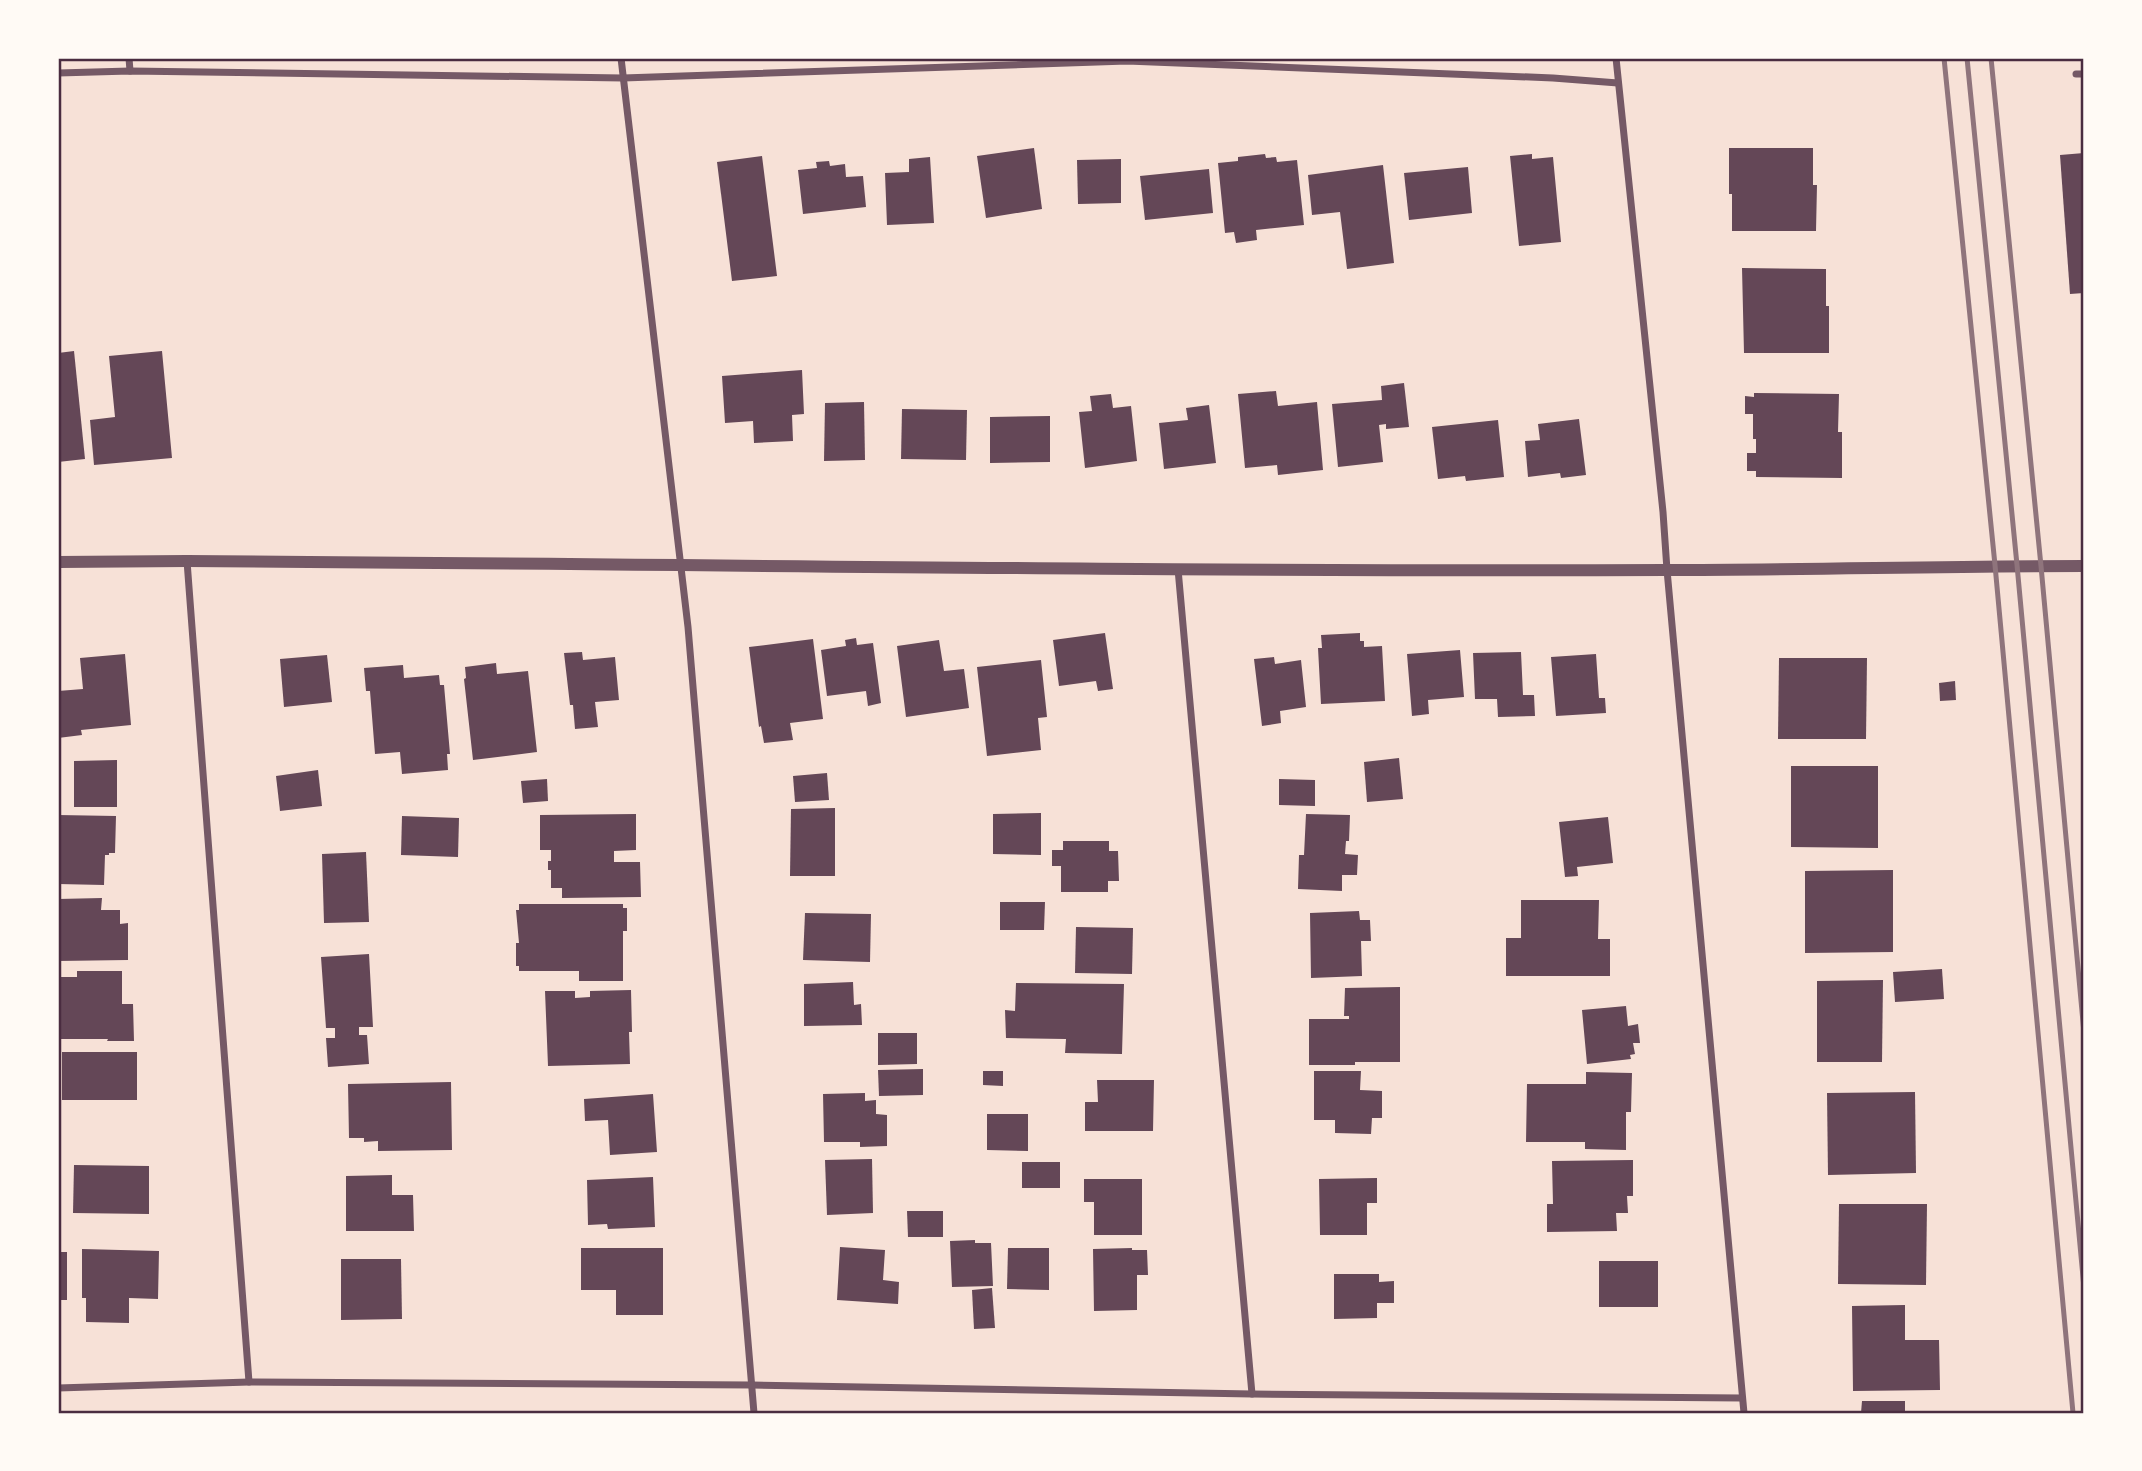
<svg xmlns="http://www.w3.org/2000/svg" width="2142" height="1471" font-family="'Libre Baskerville',serif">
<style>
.building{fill:#644757}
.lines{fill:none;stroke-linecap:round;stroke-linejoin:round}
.minor{stroke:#755966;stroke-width:7}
.tertiary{stroke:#755966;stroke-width:12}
.rail{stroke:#8f747c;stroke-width:5}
.neatline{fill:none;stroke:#4a2c40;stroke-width:2.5}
</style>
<rect width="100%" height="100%" fill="#f7e1d7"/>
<g class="building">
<path d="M1034,148L1042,209L986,218L977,156Z"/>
<path d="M1729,148H1813V185H1817L1816,231H1732V194H1729Z"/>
<path d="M2084,153V293L2070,294L2060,155Z"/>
<path d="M1265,154L1266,158L1276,157L1277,162L1297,160L1304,225L1256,230L1257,240L1236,243L1234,232L1225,233L1218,163L1238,161V157Z"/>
<path d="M1532,154V159L1553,157L1561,242L1519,246L1510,156Z"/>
<path d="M762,156L777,276L732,281L717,162Z"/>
<path d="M930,157L934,223L887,225L885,173L909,172V159Z"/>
<path d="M1121,159V203L1078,204L1077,160Z"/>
<path d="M829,161L830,166L845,164L846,177L863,176L866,207L803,214L798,170L817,168L816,162Z"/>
<path d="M1383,165L1394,263L1347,269L1340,212L1312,215L1308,175Z"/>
<path d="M1468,167L1472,213L1409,220L1404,173Z"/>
<path d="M1209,169L1213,213L1145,220L1140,176Z"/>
<path d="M1742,268L1826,269V306H1829V353H1744Z"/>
<path d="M74,351L85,459L58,462V353Z"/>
<path d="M162,351L172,458L94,465L90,420L115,417L109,356Z"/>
<path d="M802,370L804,414L792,415L793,441L754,443L753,421L725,423L722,376Z"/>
<path d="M1404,383L1409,427L1386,429V424L1379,425L1383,462L1338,467L1332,404L1382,400L1381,386Z"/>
<path d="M1276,391L1278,406L1317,402L1323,470L1278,475L1277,465L1245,468L1238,394Z"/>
<path d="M1754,393L1839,394L1838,432H1842V478L1756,477V471H1747V453H1756V439H1753V414H1745V396L1754,397Z"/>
<path d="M1111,394L1113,408L1131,406L1137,461L1085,468L1079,412L1092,411L1090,396Z"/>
<path d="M864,402L865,460L824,461L825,403Z"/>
<path d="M1209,405L1216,463L1164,469L1159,423L1188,420L1186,408Z"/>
<path d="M902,409L967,410L966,460L901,459Z"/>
<path d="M1050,416V462L990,463V417Z"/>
<path d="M1579,419L1586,475L1561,478L1560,473L1528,477L1525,441L1540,440L1538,424Z"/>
<path d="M1498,420L1504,477L1466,481L1465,476L1438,479L1432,427Z"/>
<path d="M1105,633L1113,689L1098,691L1096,681L1059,686L1053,640Z"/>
<path d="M1360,633V641H1364V647L1382,646L1385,701L1321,704L1318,648H1322L1321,635Z"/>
<path d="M856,638L857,645L873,643L881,703L868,706L866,691L827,696L821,650L846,646L845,640Z"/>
<path d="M813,639L823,719L790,723L793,740L764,743L761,726L759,727L749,647Z"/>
<path d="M939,640L944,671L964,669L969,708L906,717L897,646Z"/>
<path d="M1460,650L1464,697L1428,700L1429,714L1412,716L1407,654Z"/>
<path d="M582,652L583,660L615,657L619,700L595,702L598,727L575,729L573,705H570L564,653Z"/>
<path d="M1521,652L1523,695H1534L1535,716L1498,717L1497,699H1475L1473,653Z"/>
<path d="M125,654L131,725L81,730L82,735L58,738V691L83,689L80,658Z"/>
<path d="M1596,654L1599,698H1605L1606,713L1556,716L1551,657Z"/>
<path d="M327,655L332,702L284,707L280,659Z"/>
<path d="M1274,657L1275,664L1301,660L1306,707L1280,711L1281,723L1262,726L1254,659Z"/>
<path d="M1779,658H1867L1866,739H1778Z"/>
<path d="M1041,660L1047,717L1038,718L1041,750L987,756L977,667Z"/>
<path d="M496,663L497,674L528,671L537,752L473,760L464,679L466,678L465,667Z"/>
<path d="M403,665L404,678L439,675L440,685H444L450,754H447L448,770L402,774L400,752L375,754L370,691H366L364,668Z"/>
<path d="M1955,681L1956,700L1940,701L1939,683Z"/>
<path d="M1399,758L1403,799L1367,802L1364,762Z"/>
<path d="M117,760V807H74V761Z"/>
<path d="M1791,766H1878V848L1791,847Z"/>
<path d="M318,770L322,806L280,811L276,776Z"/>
<path d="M827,773L829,800L795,802L793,776Z"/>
<path d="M547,779L548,801L523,803L521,781Z"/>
<path d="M1279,779L1315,780V806L1279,805Z"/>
<path d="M835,808V876H790L791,809Z"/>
<path d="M1041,813V855L993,854V814Z"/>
<path d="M636,814V850L614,851V862H640L641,897L562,898V888H551V870H548V861H551V850H540V815Z"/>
<path d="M1306,814L1350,815L1349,841H1346L1345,854L1358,855L1357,875H1342V891L1298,889L1299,855H1304Z"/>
<path d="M58,815L116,816L115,853H109V855H105L104,885L58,884Z"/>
<path d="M402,816L459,818L458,857L401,855Z"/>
<path d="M1608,817L1613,863L1577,867L1578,876L1565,877L1559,822Z"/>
<path d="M1063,841H1109V851H1118L1119,881H1108V892H1061V866H1052V850H1063Z"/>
<path d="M366,852L369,922L324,923L322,854Z"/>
<path d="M1893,870V952L1805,953V871Z"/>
<path d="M102,898L101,910H120V924L128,923V960L58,961V899Z"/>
<path d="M1521,900H1599L1598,939H1610V976H1506V938H1521Z"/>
<path d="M1000,902H1045L1044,930H1000Z"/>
<path d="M519,904H623V908H627V931H623V981H579V971H519V966H516V943H519L516,910H519Z"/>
<path d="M1359,911L1360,920H1370L1371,941H1361L1362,976L1311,978L1310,913Z"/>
<path d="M805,913L871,914L870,962L803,960Z"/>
<path d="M1076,927L1133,928L1132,974L1075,973Z"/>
<path d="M369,954L373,1027H359V1035H367L369,1064L328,1067L326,1038H335V1028H326L321,957Z"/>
<path d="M1942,969L1944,999L1895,1002L1893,972Z"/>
<path d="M77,971H122V1004H133L134,1041H107L108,1039H58V977H77Z"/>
<path d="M1883,980L1882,1062H1817V981Z"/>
<path d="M853,982L854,1005L861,1004L862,1025L804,1026V984Z"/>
<path d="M1016,983L1124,984L1122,1054L1065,1053L1066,1039L1006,1038L1005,1010L1015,1011Z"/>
<path d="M1400,987V1062H1355V1065H1309V1019H1349V1016H1344L1345,988Z"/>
<path d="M631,990L632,1032H629L630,1064L548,1066L545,991H575V998L590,997V991Z"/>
<path d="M1626,1006L1628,1026L1638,1024L1640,1043H1633L1635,1054L1630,1055L1631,1059L1587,1064L1582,1010Z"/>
<path d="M878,1033H917V1064L878,1065Z"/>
<rect x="62" y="1052" width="75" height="48"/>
<path d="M923,1069V1095L879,1096L878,1070Z"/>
<path d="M983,1071H1003V1086L983,1085Z"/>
<path d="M1314,1071H1361L1360,1090L1382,1091V1118H1372L1371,1134L1335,1133V1120H1314Z"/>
<path d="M1586,1072L1632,1073L1631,1112H1626V1150L1585,1149V1142H1526L1527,1084H1586Z"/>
<path d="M1097,1080H1154L1153,1131H1085V1102H1098Z"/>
<path d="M451,1082L452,1150L378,1151V1141L364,1142V1138H349L348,1084Z"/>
<path d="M1915,1092L1916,1173L1828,1175L1827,1093Z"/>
<path d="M865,1093V1101L876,1100V1114L887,1115V1146L860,1147V1142H824L823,1094Z"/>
<path d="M653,1094L657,1152L610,1155L608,1120L585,1121L584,1099Z"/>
<path d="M987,1114H1028V1151L987,1150Z"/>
<path d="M872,1159L873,1213L827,1215L825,1160Z"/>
<path d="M1633,1160V1196H1627L1628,1213H1616L1617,1231L1547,1232V1204H1553L1552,1161Z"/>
<rect x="1022" y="1162" width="38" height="26"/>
<path d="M74,1165L149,1166V1214L73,1213Z"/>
<path d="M392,1175V1195H413L414,1231H346V1176Z"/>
<path d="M653,1177L655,1227L608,1229L607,1224L588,1225L587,1180Z"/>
<path d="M1377,1178V1203H1367V1235H1320L1319,1179Z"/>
<path d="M1084,1179H1142V1235H1094V1202H1084Z"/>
<path d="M1839,1204H1927L1926,1285L1838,1284Z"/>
<path d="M907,1211H943V1237H908Z"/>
<path d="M975,1240V1243H991L993,1286L952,1287L950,1241Z"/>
<path d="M840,1247L885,1250L883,1280L899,1282L898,1304L837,1300Z"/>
<path d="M581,1248H663V1315H616V1290H581Z"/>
<path d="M1008,1248H1049V1290L1007,1289Z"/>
<path d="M1132,1248V1250H1147L1148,1275H1137V1310L1094,1311L1093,1249Z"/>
<path d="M82,1249L159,1251L158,1299L129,1298V1323L86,1322V1298H82Z"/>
<rect x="58" y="1252" width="9" height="48"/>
<path d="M341,1259H401L402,1319L341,1320Z"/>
<rect x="1599" y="1261" width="59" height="46"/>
<path d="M1334,1274H1379V1282L1394,1281V1303H1377V1318L1334,1319Z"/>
<path d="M992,1288L995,1328L974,1329L972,1290Z"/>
<path d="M1905,1305V1340H1939L1940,1390L1853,1391L1852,1306Z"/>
<path d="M1862,1401H1905V1413H1861Z"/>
</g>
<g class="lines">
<g class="minor">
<path d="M129,58L130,71"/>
<path d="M621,58L688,627L754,1413"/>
<path d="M1616,58L1663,512L1667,570L1744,1413"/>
<path d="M58,73L130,71L623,78L1127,61L1553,78L1618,83"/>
<path d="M2076,74H2084"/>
<path d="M187,561L249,1382"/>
<path d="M1178,569L1252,1394"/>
<path d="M58,1388L249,1382L752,1385L1252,1394L1742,1398"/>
</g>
<path class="tertiary" d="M58,562L187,561C680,564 1172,572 1665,570C1805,570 1944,566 2084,566"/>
<g class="rail">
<path d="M1944,58L1995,565L2073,1413"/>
<path d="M1967,58L2017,565L2084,1288"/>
<path d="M1991,58L2041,566L2084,1033"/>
</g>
</g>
<rect width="2142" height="1471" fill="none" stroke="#fffaf5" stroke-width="119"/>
<rect x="60" y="60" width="2022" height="1352" class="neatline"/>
</svg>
